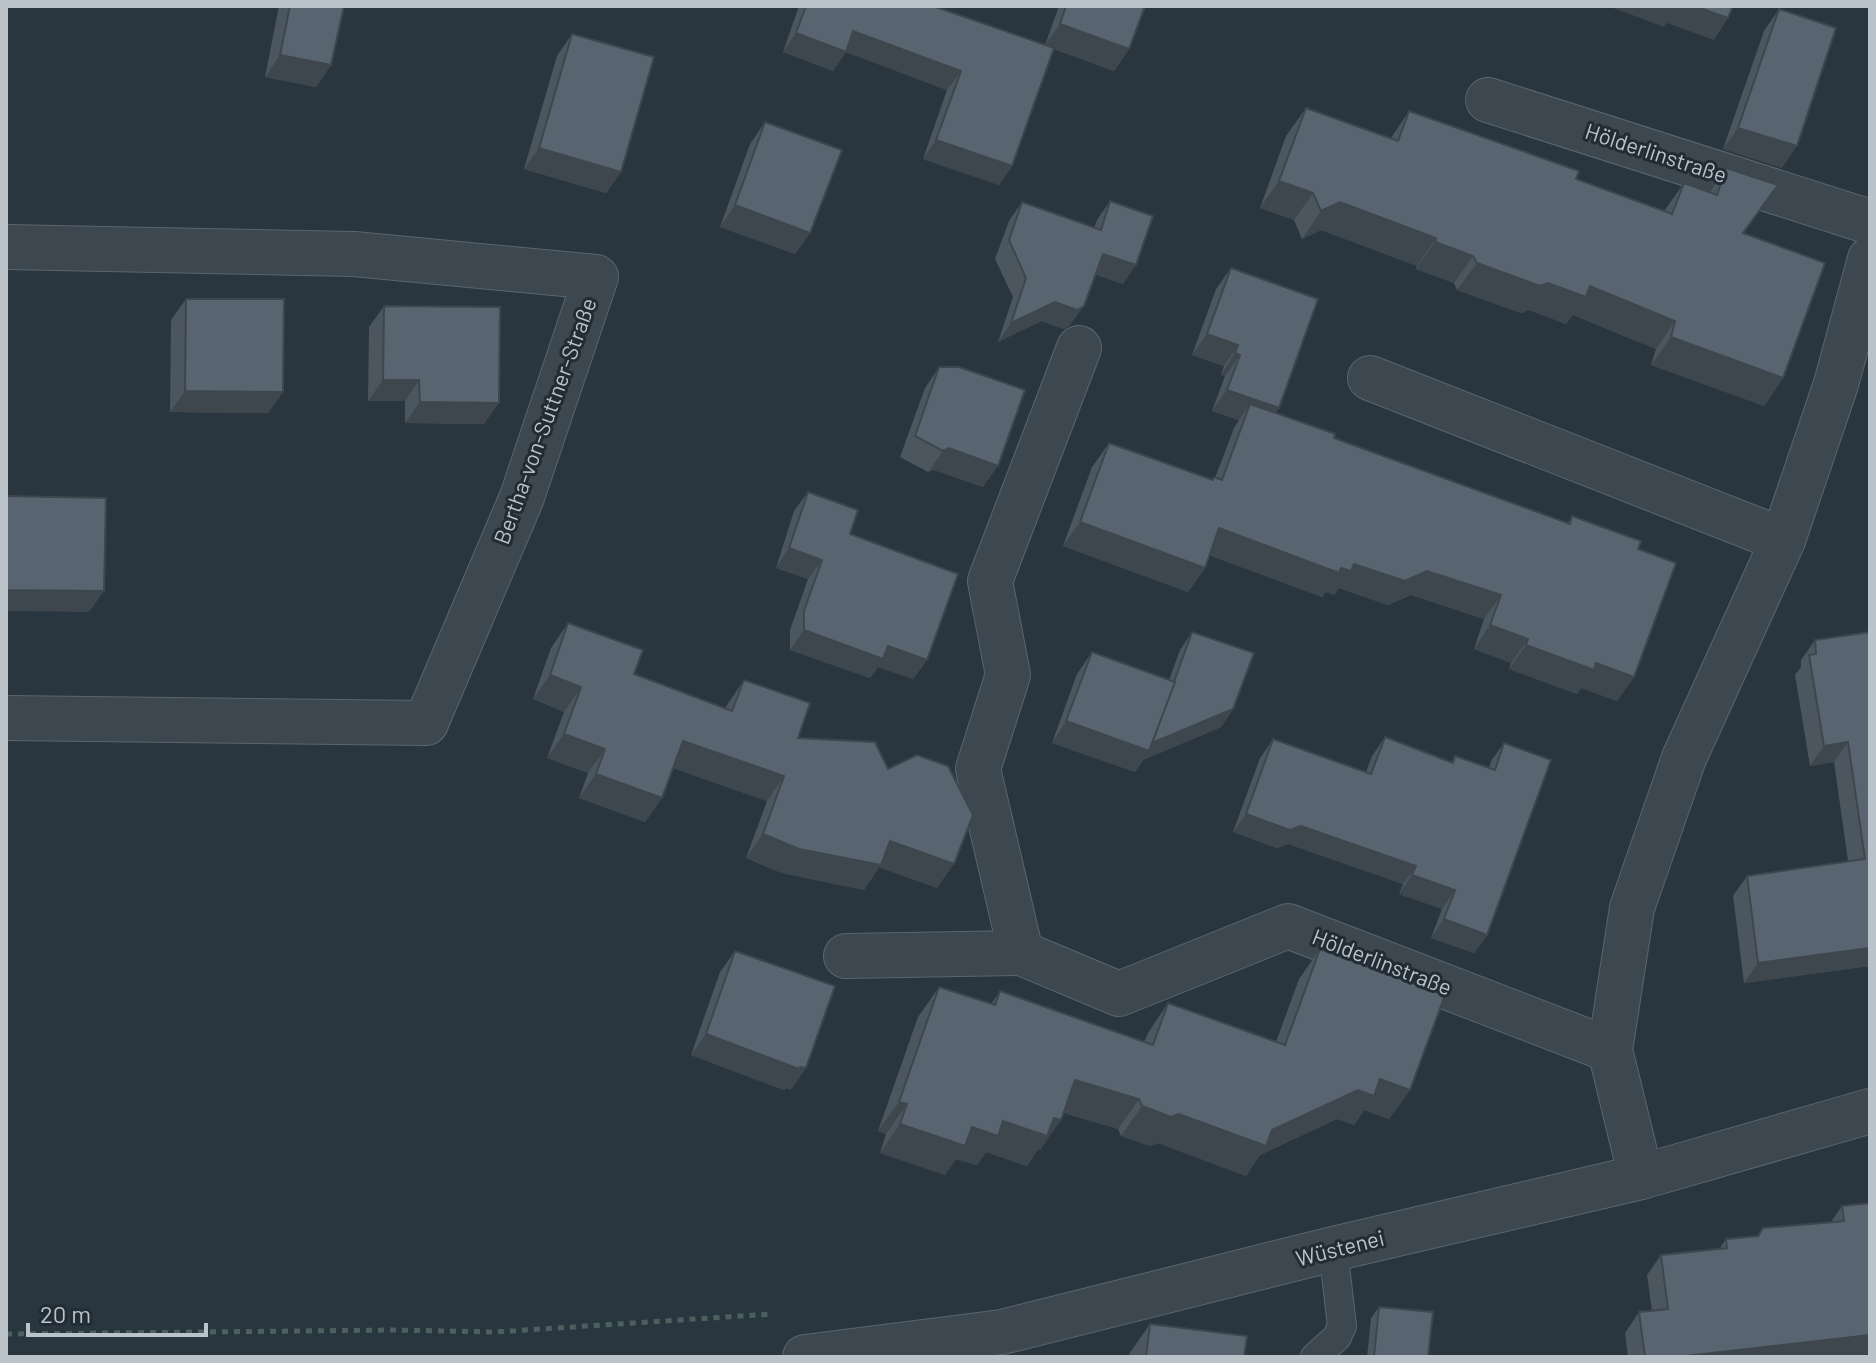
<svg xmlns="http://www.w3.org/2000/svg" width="1876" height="1363" font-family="Barlow,sans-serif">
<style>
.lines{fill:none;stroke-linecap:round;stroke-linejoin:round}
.service-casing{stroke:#5b656d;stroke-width:30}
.minor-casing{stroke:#5b656d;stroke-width:46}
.path{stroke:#4d6060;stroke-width:5;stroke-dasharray:6 6;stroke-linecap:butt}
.service{stroke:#3d474f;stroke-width:28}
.minor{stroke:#3d474f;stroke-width:44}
.wall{fill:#4c565f}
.shaded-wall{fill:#3e464e}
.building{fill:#58646f;stroke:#3e464e;stroke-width:2}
.labels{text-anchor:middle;stroke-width:6;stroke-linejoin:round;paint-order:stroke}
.street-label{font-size:22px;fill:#bac2ca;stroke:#222c35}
</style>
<rect width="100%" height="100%" fill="#29363f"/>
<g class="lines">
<g class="service-casing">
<path id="service" d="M1315,1357L1337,1337L1342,1326L1333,1249"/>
</g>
<g class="minor-casing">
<g id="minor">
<path d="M1488,100L1870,222"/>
<path d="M6,247L354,254L596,277L522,497L426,723L6,718"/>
<path d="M1079,348L990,581L1008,675L978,769L1021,953L1119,994L1288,926L1610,1050"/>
<path d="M1370,378L1783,540"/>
<path d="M846,956L1021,953"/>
<path d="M1641,1177L1610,1050L1632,908L1684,758L1783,540L1836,384L1870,259"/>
<path d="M805,1357L1002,1332L1333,1249L1641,1177L1870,1111"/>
</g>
</g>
<path class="path" d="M6,1334L395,1330L495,1332L772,1314"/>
<use href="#service" class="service"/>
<use href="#minor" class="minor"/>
</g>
<g class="wall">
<path d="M279,6H344L331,65L316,87L265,77Z"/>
<path d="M799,6H933L1045,45L1059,6H1146L1129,49L1114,71L1054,49L1012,166L999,185L923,159L947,90L846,52L833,71L783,52Z"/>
<path d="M1779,9L1782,168L1723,149L1764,31Z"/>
<path d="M572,34L621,172L606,193L524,169L557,56Z"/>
<path d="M1306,108L1391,138L1409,111L1576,179L1664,211L1684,183L1710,192L1726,168L1783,378L1764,406L1651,365L1656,349L1573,315L1566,324L1529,310L1521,313L1457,290L1454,283L1416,269L1417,266L1321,230L1302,239L1294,220L1260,208L1286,136Z"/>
<path d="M765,122L810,233L795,254L720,227L750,144Z"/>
<path d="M1110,201L1123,284L1095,274L1070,325L1064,329L1041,321L998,342L1013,297L995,259L1009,221L1022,202L1094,228L1097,220Z"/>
<path d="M1231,268L1276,413L1334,438L1568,523L1572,516L1638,549L1634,677L1617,701L1581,688L1577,694L1509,669L1511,663L1474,649L1484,619L1411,595L1388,605L1339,588L1334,595L1326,592L1322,597L1209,555L1205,568L1188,592L1063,546L1092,467L1109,443L1212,480L1215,478L1234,428L1239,420L1212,411L1225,376L1221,375L1224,366L1192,355L1216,289Z"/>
<path d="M186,299L283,392L268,413L170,412L171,320Z"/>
<path d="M384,306L484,424L405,423V401H368L369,327Z"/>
<path d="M939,367L983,487L934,470L928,472L900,457L925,388Z"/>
<path d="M808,492L850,534L927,660L913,679L878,667L870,678L790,650V630L808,579L776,568L794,511Z"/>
<path d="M568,623L634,674L725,708L744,680L937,888L879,867L864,890L782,873L746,858L767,801L673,768L662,798L645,822L579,798L588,773L547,758L564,712L533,699L551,648Z"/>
<path d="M1192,632L1233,709L1221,727L1143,760L1135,772L1052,743L1077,674L1092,652L1169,680L1180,650Z"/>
<path d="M1870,632V966L1744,983L1733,896L1747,876L1848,861L1834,762L1810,766L1795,675L1801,667V660L1815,640Z"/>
<path d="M1385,737L1451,762L1455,756L1489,768L1491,761L1504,743L1487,935L1474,953L1431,938L1442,909L1399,894L1403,884L1288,844L1277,848L1233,832L1260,758L1273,739L1366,772L1372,756Z"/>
<path d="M1320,949L1410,1090L1389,1119L1364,1110L1354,1125L1337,1119L1260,1155L1246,1176L1158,1143L1150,1146L1121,1136L1118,1129L1064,1113L1040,1150L1038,1149L1027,1166L986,1152L977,1165L956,1159L945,1175L880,1153L886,1134L878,1131L918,1017L939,987L991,1004L1000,991L1144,1042L1148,1033L1168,1003L1276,1042L1299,979Z"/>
<path d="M735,951L791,1090L786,1088L784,1090L691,1055L720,972Z"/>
<path d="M1870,1203V1354L1840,1357H1628L1625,1333L1639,1312L1652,1311L1647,1275L1661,1255L1720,1248L1726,1239L1758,1236L1831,1222L1842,1206Z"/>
<path d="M1379,1307L1428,1357H1367L1371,1318Z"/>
<path d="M1150,1324L1244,1357H1129V1354Z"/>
</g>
<g class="shaded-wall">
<path d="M1608,6H1694L1728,18L1714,40L1667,23L1664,27Z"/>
<path d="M1060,24L1129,49L1114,71L1045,45Z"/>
<path d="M853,31L961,71L947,90L846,52L833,71L783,52L796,33Z"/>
<path d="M280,55L331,65L316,87L265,77Z"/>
<path d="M1738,128L1797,146L1782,168L1723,149Z"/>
<path d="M936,140L1012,166L999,185L923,159Z"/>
<path d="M539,148L621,172L606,193L524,169Z"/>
<path d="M1279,181L1313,193L1294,220L1260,208Z"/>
<path d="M1340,202L1436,238L1417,266L1321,230L1302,239L1321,211Z"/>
<path d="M735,205L810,233L795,254L720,227Z"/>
<path d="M1435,242L1473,256L1454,283L1416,269Z"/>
<path d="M1103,254L1136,265L1123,284L1090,273Z"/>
<path d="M1477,263L1548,283L1590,286L1675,321L1656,349L1573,315L1566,324L1529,310L1521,313L1457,290Z"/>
<path d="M1055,302L1084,306L1070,325L1064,329L1041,321L998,342L1011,323Z"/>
<path d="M1207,334L1238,345L1224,366L1192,355Z"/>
<path d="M1671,337L1783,378L1764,406L1651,365Z"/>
<path d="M1235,353L1240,355L1225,376L1221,375Z"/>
<path d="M383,380H419L405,401H368Z"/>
<path d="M1227,390L1279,408L1264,429L1250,404L1239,420L1212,411Z"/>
<path d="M185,391L283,392L268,413L170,412Z"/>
<path d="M420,402L499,403L484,424L405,423Z"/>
<path d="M949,448L998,466L983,487L934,470L928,472L943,451Z"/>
<path d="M1080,522L1205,568L1188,592L1063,546Z"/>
<path d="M1219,528L1341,568L1354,564L1427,571L1501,595L1484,619L1411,595L1388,605L1339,588L1334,595L1326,592L1322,597L1202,552Z"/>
<path d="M789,548L822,560L808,579L776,568Z"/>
<path d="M6,590L104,591L89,612L6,611Z"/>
<path d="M1490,625L1528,639L1511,663L1474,649Z"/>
<path d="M804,630L888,646L927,660L913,679L878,667L870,678L790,650Z"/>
<path d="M1526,645L1596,663L1634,677L1617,701L1581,688L1577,694L1509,669Z"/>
<path d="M550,675L581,687L564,712L533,699Z"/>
<path d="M1233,709L1221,727L1143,760L1135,772L1052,743L1066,721L1151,744Z"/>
<path d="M564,734L605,749L588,773L547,758Z"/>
<path d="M683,741L784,776L767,801L666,765Z"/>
<path d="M1848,742L1834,762L1810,766L1824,746Z"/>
<path d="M596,774L662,798L645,822L579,798Z"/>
<path d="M1246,814L1301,826L1416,866L1403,884L1288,844L1277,848L1233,832Z"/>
<path d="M763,834L890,841L954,864L937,888L879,867L864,890L782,873L746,858Z"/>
<path d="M1412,875L1455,890L1442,909L1399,894Z"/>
<path d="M1444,919L1487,935L1474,953L1431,938Z"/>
<path d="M1870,948V966L1744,983L1758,963Z"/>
<path d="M706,1034L806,1068L791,1090L786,1088L784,1090L691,1055Z"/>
<path d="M1380,1079L1410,1090L1389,1119L1364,1110L1354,1125L1337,1119L1260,1155L1246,1176L1158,1143L1150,1146L1121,1136L1142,1106L1272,1130Z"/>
<path d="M1075,1080L1139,1099L1118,1129L1055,1110Z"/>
<path d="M899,1102L907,1104L886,1134L878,1131Z"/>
<path d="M1054,1118L1061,1120L1040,1150L1038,1149L1027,1166L986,1152L977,1165L956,1159L945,1175L880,1153L900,1124L972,1127L1003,1121Z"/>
<path d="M1870,1335V1354L1840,1357H1677Z"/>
</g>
<g class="building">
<path d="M290,6H344L331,65L280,55Z"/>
<path d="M806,6H933L1054,48L1012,166L936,140L961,71L853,31L846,52L796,33Z"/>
<path d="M1066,6H1145L1129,49L1060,24Z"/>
<path d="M1694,6H1733L1728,18Z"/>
<path d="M1779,9L1836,28L1797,146L1738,128Z"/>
<path d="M572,34L654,57L621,172L539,148Z"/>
<path d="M1306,108L1398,141L1409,111L1579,171L1576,179L1672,214L1684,183L1717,195L1726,168L1778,185L1743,233L1825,263L1783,378L1671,337L1675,321L1590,286L1586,297L1548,283L1540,286L1477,263L1473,256L1435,242L1436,238L1340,202L1321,211L1313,193L1279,181Z"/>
<path d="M765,122L842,150L810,233L735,205Z"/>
<path d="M1110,201L1153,216L1136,265L1103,254L1084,306L1077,310L1055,302L1011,323L1026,278L1009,240L1022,202L1101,230Z"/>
<path d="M1231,268L1318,299L1279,408L1227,390L1240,355L1235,353L1238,345L1207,334Z"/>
<path d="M186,299H284L283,392L185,391Z"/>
<path d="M384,306L500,307L499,403L420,402L419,380H383Z"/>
<path d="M939,367H959L1025,390L998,466L949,448L943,451L915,436Z"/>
<path d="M1250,404L1335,434L1334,438L1570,524L1572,516L1641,541L1638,549L1676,563L1634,677L1596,663L1594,670L1526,645L1528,639L1490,625L1501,595L1427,571L1405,581L1354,564L1351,571L1341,568L1339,573L1219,528L1205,568L1080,522L1109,443L1213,480L1214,477L1222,480Z"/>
<path d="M808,492L858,510L850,534L958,574L927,660L888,646L883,659L804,630V611L822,560L789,548Z"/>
<path d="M6,496L106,498L104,591L6,590Z"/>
<path d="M568,623L643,650L634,674L732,711L744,680L810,703L798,738L875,742L888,769L917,755L948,766L973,815L954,864L890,841L881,865L799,849L763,834L784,776L683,741L662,798L596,774L605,749L564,734L581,687L550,675Z"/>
<path d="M1192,632L1254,653L1233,709L1152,743Z"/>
<path d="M1870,632V948L1758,963L1747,876L1865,859L1848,742L1824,746L1809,655L1816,654L1815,640Z"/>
<path d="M1092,652L1175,682L1149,751L1066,721Z"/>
<path d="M1385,737L1453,763L1455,756L1495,770L1504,743L1551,760L1487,935L1444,919L1455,890L1412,875L1416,866L1301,826L1290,830L1246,814L1273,739L1371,774Z"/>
<path d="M1320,949L1445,995L1410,1090L1380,1079L1374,1096L1358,1090L1272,1130L1266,1146L1179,1114L1171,1117L1142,1106L1139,1099L1075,1080L1061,1120L1054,1118L1047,1136L1003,1121L998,1136L972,1127L965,1146L900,1124L907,1104L899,1102L939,987L995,1005L1000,991L1153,1045L1168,1003L1285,1045Z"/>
<path d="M735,951L835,986L806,1068L800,1067L799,1069L706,1034Z"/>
<path d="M1870,1203V1335L1677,1357H1645L1639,1312L1668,1309L1661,1255L1727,1248L1726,1239L1758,1236L1763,1228L1844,1221L1842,1206Z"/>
<path d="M1379,1307L1433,1312L1428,1357H1374Z"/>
<path d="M1150,1324L1247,1336L1244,1357H1146Z"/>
</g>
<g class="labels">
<g class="street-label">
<text transform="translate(1656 153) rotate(18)" y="8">Hölderlinstraße</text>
<text transform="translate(545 421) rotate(-70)" y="8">Bertha-von-Suttner-Straße</text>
<text transform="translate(1382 962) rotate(21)" y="8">Hölderlinstraße</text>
<text transform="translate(1340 1248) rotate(-14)" y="8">Wüstenei</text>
</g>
</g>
<rect width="1876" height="1363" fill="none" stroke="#bac2ca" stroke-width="16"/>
<path d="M28 1323v12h178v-12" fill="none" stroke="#bac2ca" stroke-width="4"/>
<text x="40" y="1323" font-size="24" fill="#bac2ca" stroke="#222c35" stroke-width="6" paint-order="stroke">20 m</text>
</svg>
